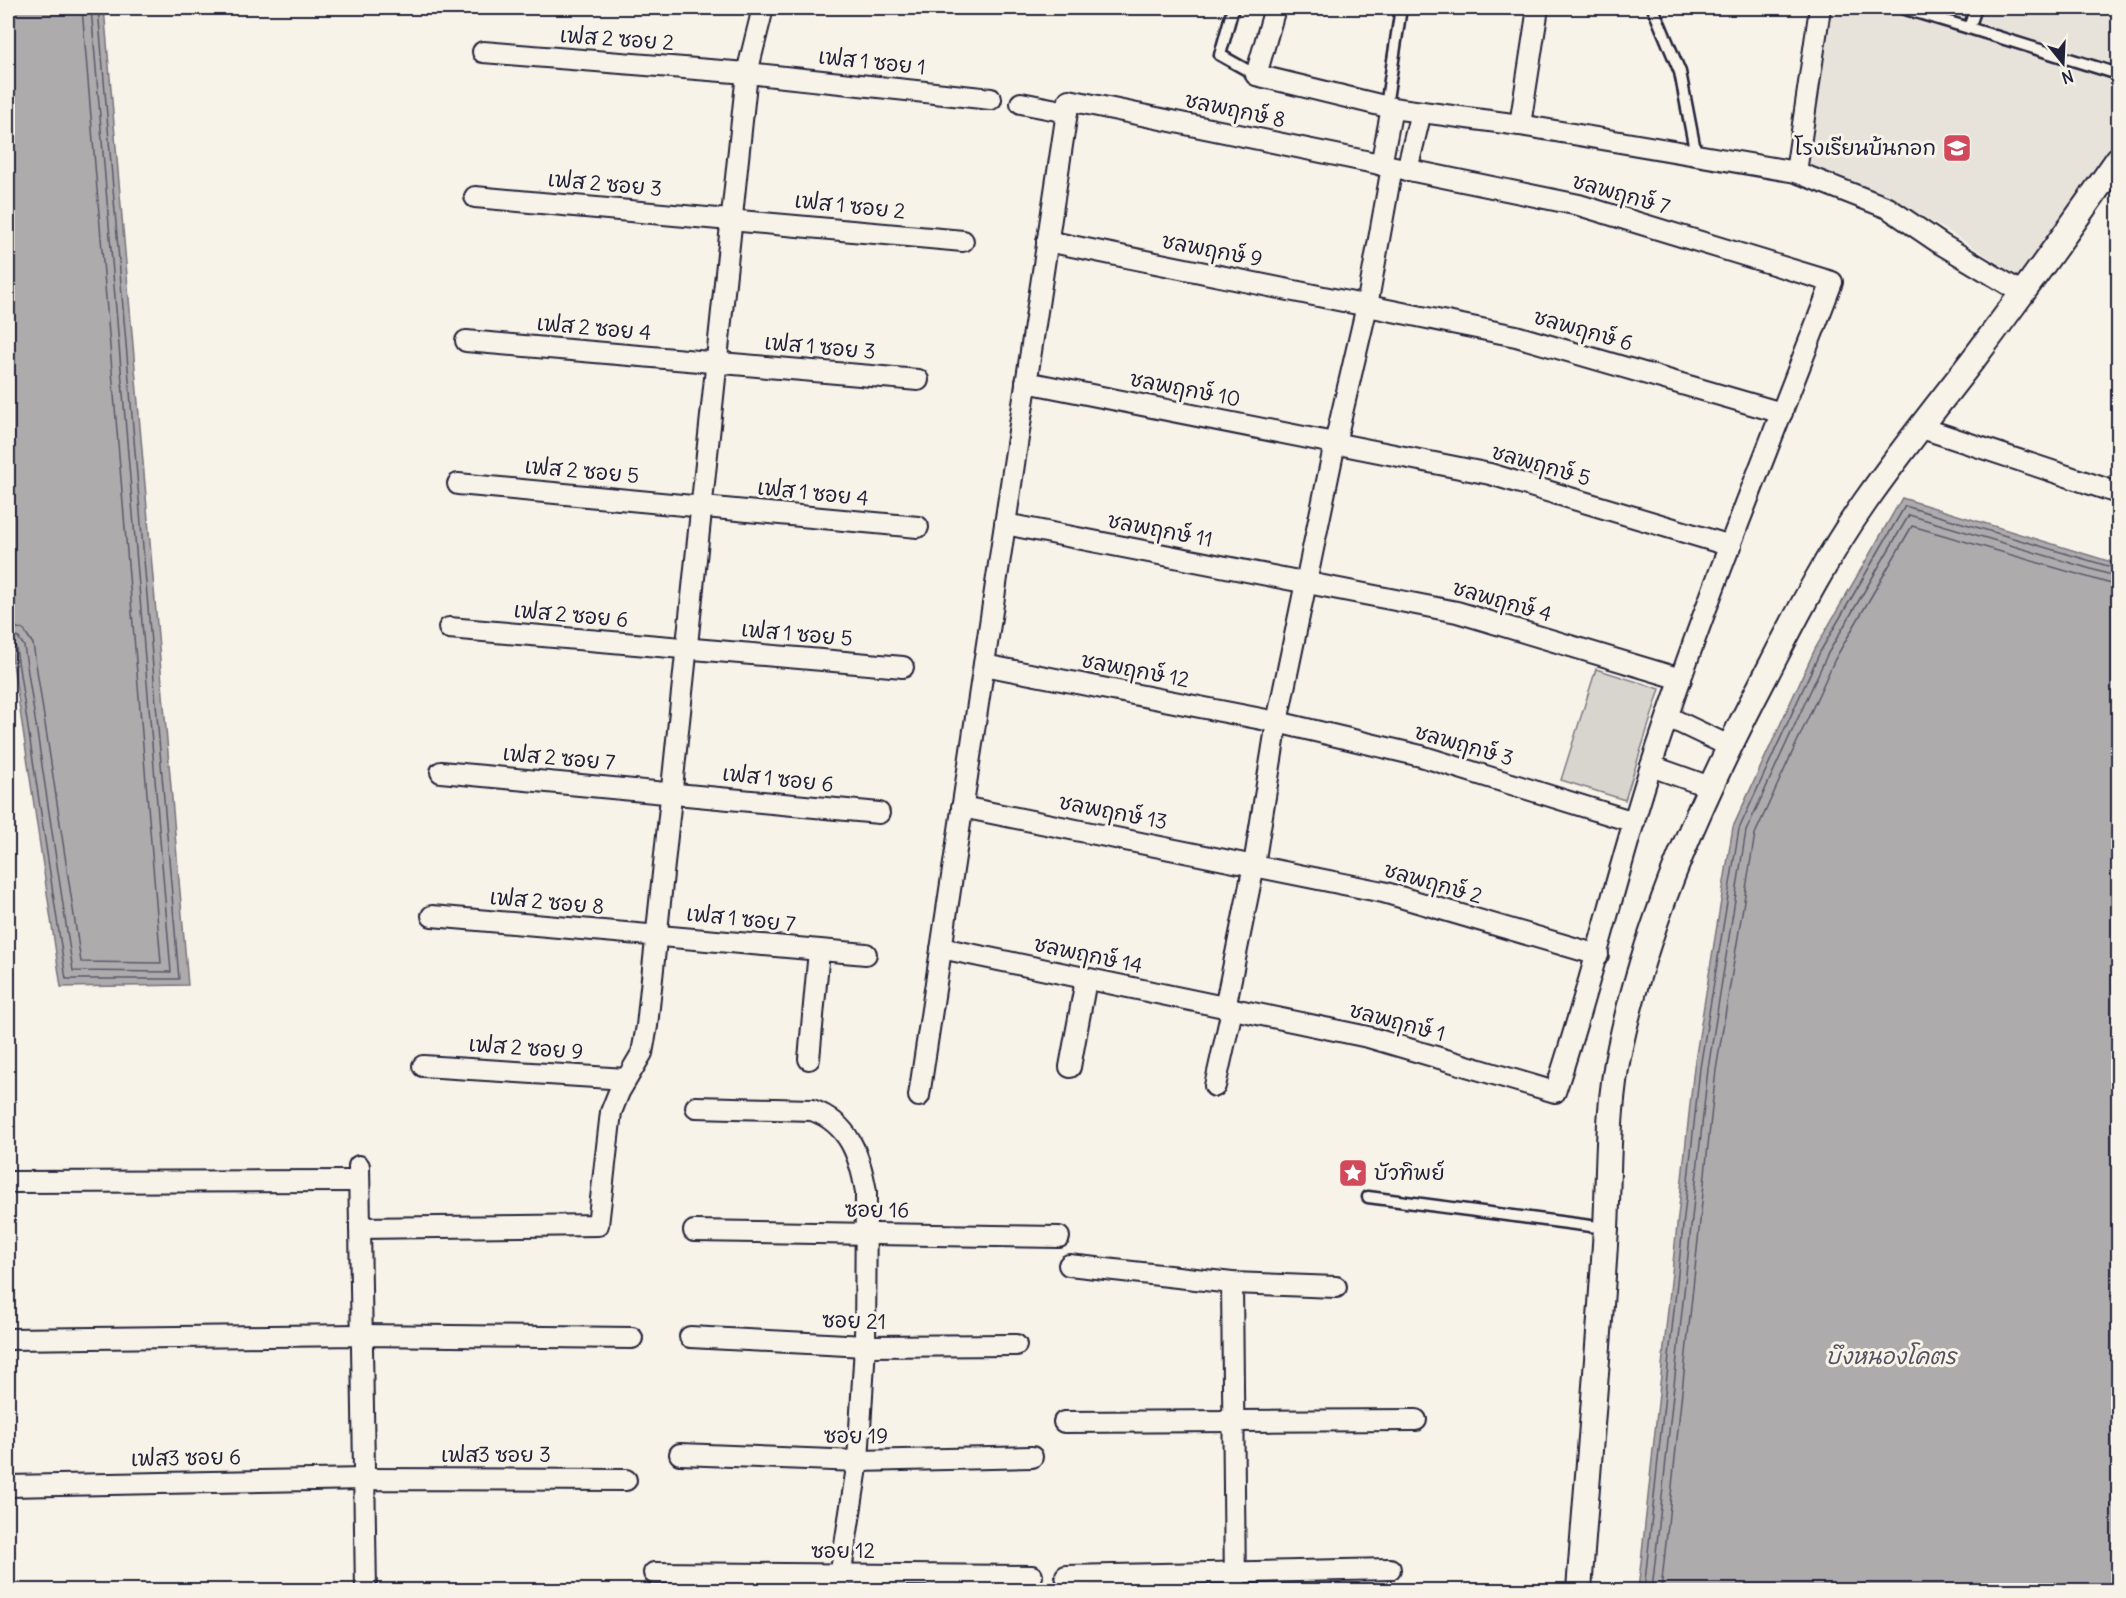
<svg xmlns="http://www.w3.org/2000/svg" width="2126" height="1598" font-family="Delius,'Playpen Sans Thai',sans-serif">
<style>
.built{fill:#e7e3db}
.green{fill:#d8d5cf;stroke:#7d7c85;stroke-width:1.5}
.water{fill:#aeabad;stroke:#76747f;stroke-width:1.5}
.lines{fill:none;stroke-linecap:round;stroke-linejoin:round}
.shore{stroke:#5a5969;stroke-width:1.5}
.service-casing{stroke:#22223b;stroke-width:15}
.minor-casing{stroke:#22223b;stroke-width:24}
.tertiary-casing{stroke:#22223b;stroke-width:28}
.service{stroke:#f7f3e8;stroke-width:10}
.minor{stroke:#f7f3e8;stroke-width:20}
.tertiary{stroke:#f7f3e8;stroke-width:24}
.labels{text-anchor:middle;stroke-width:6;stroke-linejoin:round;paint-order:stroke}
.street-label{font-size:21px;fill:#22223b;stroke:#f7f3e8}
.poi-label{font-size:21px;fill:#22223b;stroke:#f7f3e8;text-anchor:end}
.water-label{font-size:22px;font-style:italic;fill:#535263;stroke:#f7f3e8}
</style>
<rect width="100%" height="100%" fill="#f7f3e8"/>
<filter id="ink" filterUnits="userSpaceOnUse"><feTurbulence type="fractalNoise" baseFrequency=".0167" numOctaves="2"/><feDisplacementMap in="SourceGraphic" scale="12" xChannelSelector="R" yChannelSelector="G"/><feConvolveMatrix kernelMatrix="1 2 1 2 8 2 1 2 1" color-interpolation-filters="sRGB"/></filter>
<g filter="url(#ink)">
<path class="built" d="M1832,8H2082L2118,19V134L2071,208L2019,277L1948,231L1890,198L1803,163Z"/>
<path class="green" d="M1596,669L1660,689L1625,800L1561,780Z"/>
<g class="water">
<path d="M8,8H104L188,985L61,987L8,629Z"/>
<path d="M1902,498L2118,564V1590H1638L1694,1067L1733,827L1815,649Z"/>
</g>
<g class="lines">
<g class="shore">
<path d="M8,625L24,630L33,644L81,962L161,963L82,8"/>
<path d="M8,634L18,637L24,646L73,971L171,972L91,8"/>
<path d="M8,641L13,642L16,648L66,979H179L98,8"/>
<path d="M1644,1590L1700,1068L1739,829L1820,652L1905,506L2118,569"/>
<path d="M1652,1590L1708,1069L1746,831L1827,655L1909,515L2118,577"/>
<path d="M1661,1590L1716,1070L1755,834L1835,659L1912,526L2118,586"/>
</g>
<g class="service-casing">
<g id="service">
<path d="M1233,8L1220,55L1256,75"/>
<path d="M1653,8L1680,72L1696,155"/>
<path d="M1902,8L1969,28"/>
<path d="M1976,8L1969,28L2118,74"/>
<path d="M1386,106L1401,8"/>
<path d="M1368,1197L1606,1228"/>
</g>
</g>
<g class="minor-casing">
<g id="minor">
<path d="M1275,8L1256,75L1392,108L1520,125L1796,172L1888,208L1941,244L2021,292"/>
<path d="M483,52L747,73L991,99"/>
<path d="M1021,103L1067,112"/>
<path d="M1520,125L1538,8"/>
<path d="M1381,165L1392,108"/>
<path d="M1407,170L1421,112"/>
<path d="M1796,172L1820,8"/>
<path d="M475,197L963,241"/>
<path d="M1047,241L1516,336L1782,413"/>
<path d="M466,341L918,380"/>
<path d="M1026,382L1490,474L1731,546"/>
<path d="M1919,427L2118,493"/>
<path d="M458,484L918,527"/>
<path d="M1005,524L1457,612L1681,679"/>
<path d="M449,628L903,667"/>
<path d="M984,665L1277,722L1421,756L1634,822"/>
<path d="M1668,717L1729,746"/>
<path d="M1651,766L1710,787"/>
<path d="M441,772L879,813"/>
<path d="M962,807L1383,892L1598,955"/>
<path d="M432,916L866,954"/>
<path d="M1225,1008L1254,865L1277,722L1335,443L1367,306L1392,167"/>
<path d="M809,1059L819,951"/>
<path d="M423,1066L626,1079"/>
<path d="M1070,1067L1086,980"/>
<path d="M1215,1086L1232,1010"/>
<path d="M919,1096C968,768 1018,440 1067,112L1069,100L1579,205L1832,282C1771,443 1704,602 1651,766C1616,874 1591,985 1555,1092L1368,1037L941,948"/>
<path d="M696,1107L812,1110C849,1123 860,1156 866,1192L865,1346L858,1461L838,1590"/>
<path d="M359,1166L366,1590"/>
<path d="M8,1182L359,1181"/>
<path d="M360,1228L598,1225L611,1112L619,1092L642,1053L647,1026L747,73L763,8"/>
<path d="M694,1231L1059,1237"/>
<path d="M1069,1265L1232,1283L1336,1287"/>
<path d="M1232,1283L1235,1590"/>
<path d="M690,1337L865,1346L1016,1345"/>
<path d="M8,1339L362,1335L632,1338"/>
<path d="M1064,1422L1416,1420"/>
<path d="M680,1454L858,1461L1032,1457"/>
<path d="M8,1486L365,1479L626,1480"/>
<path d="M654,1573L1032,1576"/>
<path d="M1066,1576L1390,1569"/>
</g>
</g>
<g class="tertiary-casing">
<path id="tertiary" d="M1579,1590C1588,1470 1599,1349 1606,1228C1609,1168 1607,1106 1620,1047C1649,914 1704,793 1767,673C1797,615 1827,556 1865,502C1900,452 1938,405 1975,357C2024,292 2072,225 2118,159"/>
</g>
<use href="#service" class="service"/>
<use href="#minor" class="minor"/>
<use href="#tertiary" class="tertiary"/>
</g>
</g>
<defs>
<g id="school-square" transform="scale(1.5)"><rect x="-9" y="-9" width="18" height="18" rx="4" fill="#d1495b" stroke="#f7f3e8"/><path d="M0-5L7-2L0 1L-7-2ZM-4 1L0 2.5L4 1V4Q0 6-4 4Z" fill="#fff"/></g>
<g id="sight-square" transform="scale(1.5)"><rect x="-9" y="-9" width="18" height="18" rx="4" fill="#d1495b" stroke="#f7f3e8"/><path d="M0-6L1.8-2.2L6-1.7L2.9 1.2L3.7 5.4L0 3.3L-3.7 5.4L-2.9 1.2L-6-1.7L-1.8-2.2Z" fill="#fff"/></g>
</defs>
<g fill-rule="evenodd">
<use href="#school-square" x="1957" y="148"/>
<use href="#sight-square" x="1353" y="1173"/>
</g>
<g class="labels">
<g class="street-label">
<text transform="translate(617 39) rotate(4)" y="7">เฟส 2 ซอย 2</text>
<text transform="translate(872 62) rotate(6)" y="7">เฟส 1 ซอย 1</text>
<text transform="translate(1235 110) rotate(12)" y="7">ชลพฤกษ์ 8</text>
<text transform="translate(605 184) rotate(5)" y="7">เฟส 2 ซอย 3</text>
<text transform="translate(1621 194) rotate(16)" y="7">ชลพฤกษ์ 7</text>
<text transform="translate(850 206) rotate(6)" y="7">เฟส 1 ซอย 2</text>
<text transform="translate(1212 250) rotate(11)" y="7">ชลพฤกษ์ 9</text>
<text transform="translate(594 328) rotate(5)" y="7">เฟส 2 ซอย 4</text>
<text transform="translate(1583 330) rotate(16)" y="7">ชลพฤกษ์ 6</text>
<text transform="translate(820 347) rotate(5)" y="7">เฟส 1 ซอย 3</text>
<text transform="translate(1185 389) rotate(11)" y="7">ชลพฤกษ์ 10</text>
<text transform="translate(1541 465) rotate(16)" y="7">ชลพฤกษ์ 5</text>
<text transform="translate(582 471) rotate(5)" y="7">เฟส 2 ซอย 5</text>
<text transform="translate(813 493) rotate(6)" y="7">เฟส 1 ซอย 4</text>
<text transform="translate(1160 530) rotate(11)" y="7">ชลพฤกษ์ 11</text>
<text transform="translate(1502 601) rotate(16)" y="7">ชลพฤกษ์ 4</text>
<text transform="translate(571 615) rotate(5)" y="7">เฟส 2 ซอย 6</text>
<text transform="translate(797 634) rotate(5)" y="7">เฟส 1 ซอย 5</text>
<text transform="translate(1135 670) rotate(11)" y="7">ชลพฤกษ์ 12</text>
<text transform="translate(1464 745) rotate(16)" y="7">ชลพฤกษ์ 3</text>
<text transform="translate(559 758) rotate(5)" y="7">เฟส 2 ซอย 7</text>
<text transform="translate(778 779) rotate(6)" y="7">เฟส 1 ซอย 6</text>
<text transform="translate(1113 812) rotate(11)" y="7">ชลพฤกษ์ 13</text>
<text transform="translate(1433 883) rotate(16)" y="7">ชลพฤกษ์ 2</text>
<text transform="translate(547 902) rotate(5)" y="7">เฟส 2 ซอย 8</text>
<text transform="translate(741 919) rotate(6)" y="7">เฟส 1 ซอย 7</text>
<text transform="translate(1088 955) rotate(12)" y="7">ชลพฤกษ์ 14</text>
<text transform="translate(1397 1022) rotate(15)" y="7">ชลพฤกษ์ 1</text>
<text transform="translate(526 1048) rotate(4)" y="7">เฟส 2 ซอย 9</text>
<text transform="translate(877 1210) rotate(1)" y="7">ซอย 16</text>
<text transform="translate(854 1321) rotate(2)" y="7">ซอย 21</text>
<text transform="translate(856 1436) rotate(1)" y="7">ซอย 19</text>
<text x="496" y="1462">เฟส3 ซอย 3</text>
<text transform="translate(186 1458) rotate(-1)" y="7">เฟส3 ซอย 6</text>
<text x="843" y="1558">ซอย 12</text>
</g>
<g class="poi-label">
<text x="1936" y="155">โรงเรียนบ้นกอก</text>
<text x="1374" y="1180" text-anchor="start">บัวทิพย์</text>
</g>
<g class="water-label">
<text x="1891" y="1364">บึงหนองโคตร</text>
</g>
</g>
<rect width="2126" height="1598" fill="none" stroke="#f7f3e8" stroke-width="30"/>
<rect x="15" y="15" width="2096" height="1568" fill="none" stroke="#22223b" stroke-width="2" filter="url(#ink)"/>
<g transform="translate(2063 63) rotate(162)" stroke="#f7f3e8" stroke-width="4.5" paint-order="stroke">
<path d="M0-4.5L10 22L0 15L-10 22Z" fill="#22223b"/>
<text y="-9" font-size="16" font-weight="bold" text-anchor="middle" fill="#22223b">N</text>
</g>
</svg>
